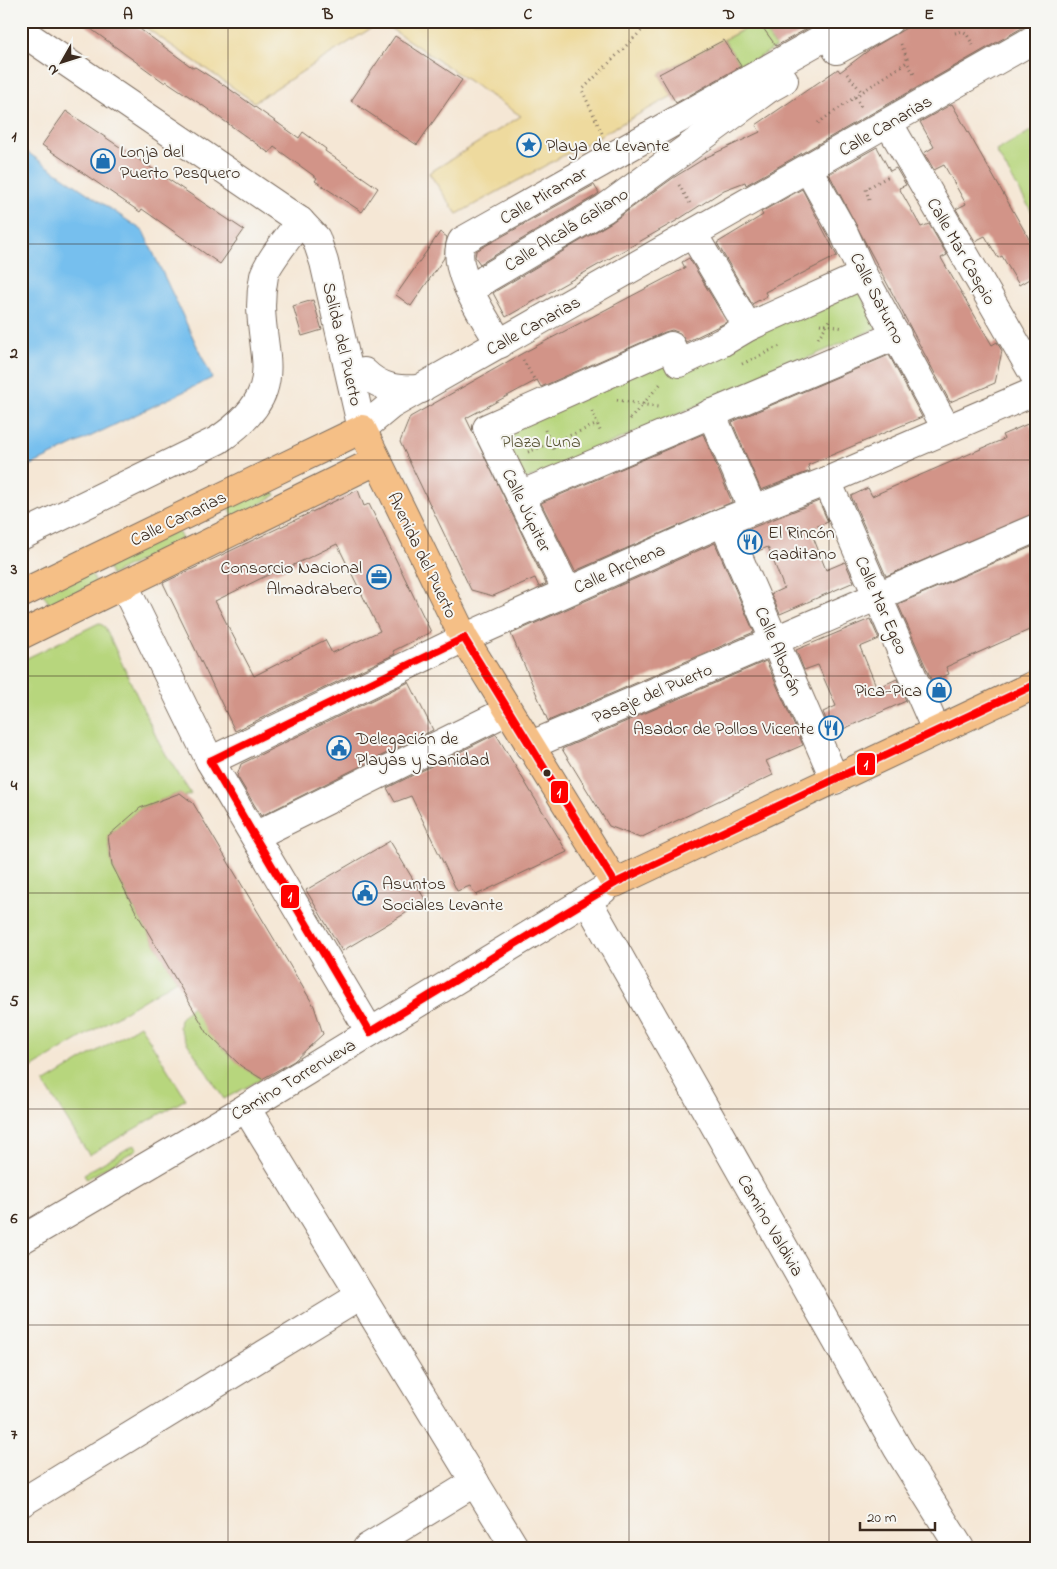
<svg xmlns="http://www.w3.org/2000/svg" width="1057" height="1569" font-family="'Indie Flower',sans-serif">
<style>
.green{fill:#b7d67d;stroke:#79804e}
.sand{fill:#eeda9e;stroke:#94825e}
.water{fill:#76bfee;stroke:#587486}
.building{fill:#d29488;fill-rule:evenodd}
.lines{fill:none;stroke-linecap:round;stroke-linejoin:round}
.minor-casing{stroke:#7c6c5e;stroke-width:30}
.major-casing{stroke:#7c6c5e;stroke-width:30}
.path{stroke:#7c6c5e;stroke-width:3;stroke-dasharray:1 4;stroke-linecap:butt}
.minor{stroke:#fff;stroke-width:28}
.major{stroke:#f5bf86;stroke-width:28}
.bus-1-casing{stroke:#f6f6f2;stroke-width:11}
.bus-1{stroke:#f00;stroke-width:8}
.grid{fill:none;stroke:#3b2a1e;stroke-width:1;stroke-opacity:0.55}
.bus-dot{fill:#3b2a1e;stroke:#f6f6f2;stroke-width:2}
.labels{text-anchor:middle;stroke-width:4;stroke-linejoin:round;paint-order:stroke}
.street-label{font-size:18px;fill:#3b2a1e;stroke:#f6f6f2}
.poi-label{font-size:18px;fill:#3b2a1e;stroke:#f6f6f2;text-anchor:start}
.park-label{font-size:18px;fill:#5a5536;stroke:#f6f6f2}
.line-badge{stroke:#f6f6f2;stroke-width:2}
.badge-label{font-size:14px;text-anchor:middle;font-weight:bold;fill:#fff}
.neatline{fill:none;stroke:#3b2a1e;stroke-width:2}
.grid-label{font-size:16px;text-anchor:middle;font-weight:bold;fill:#3b2a1e}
</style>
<rect width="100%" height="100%" fill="#f6f6f2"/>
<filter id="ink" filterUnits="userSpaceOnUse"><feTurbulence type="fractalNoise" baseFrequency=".02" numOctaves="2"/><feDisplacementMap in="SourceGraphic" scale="10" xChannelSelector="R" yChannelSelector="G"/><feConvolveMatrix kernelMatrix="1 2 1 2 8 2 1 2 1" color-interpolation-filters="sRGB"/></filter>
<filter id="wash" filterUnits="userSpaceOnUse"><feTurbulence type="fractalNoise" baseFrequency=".0096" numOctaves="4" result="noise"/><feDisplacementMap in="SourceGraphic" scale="20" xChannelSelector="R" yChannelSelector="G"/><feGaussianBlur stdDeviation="1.12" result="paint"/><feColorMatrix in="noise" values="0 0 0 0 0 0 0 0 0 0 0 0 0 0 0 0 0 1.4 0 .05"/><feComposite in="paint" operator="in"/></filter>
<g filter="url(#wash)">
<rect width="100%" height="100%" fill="#f5e7d5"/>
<g class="green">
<path d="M758,22L776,47L742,68L724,40Z"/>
<path d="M1036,128V219L996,151Z"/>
<path d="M857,286L877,328L520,482L496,427Z"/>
<path d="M270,485L276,495L234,518L228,504Z"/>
<path d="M177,529L182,539L111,575L106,562Z"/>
<path d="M90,570L96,583L50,605L43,594Z"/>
<path d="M99,623L105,627L160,745L191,794L184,797L180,793L140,808L108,836L112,865L136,912L177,980L21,1074V661Z"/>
<path d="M192,1006C211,1039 229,1059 262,1079L224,1099L184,1038L179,1027L180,1019Z"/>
<path d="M140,1025L186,1099L89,1155L44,1083Z"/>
<path d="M135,1144L137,1149L87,1179L84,1174Z"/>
</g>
<path class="sand" d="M136,21H759L659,74L672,96L457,214L429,173L521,116L381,22L254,102Z"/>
<path class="water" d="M21,148L143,231L212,378L21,470Z"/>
<g id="blocks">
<g class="building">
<path d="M80,21H129L193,68L195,67L228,88L299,138L303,132L326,149L325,151L378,188L362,212L315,181L317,178L274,147L269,153L202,105L166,81L165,83Z"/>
<path d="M758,21H821L776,46Z"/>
<path d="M918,21H1034L746,185L745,182L724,190L676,221L506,317L493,293L496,291L612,222L673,178L707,157L760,132L756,125L838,69L840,72L869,50Z"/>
<path d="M395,36L462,80L417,145L351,101Z"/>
<path d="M724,40L741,66L676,103L659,74Z"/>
<path d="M952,104L1036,251V275L1019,285L1002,256L998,258L985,236L975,241L956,209L966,204L944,165L934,170L924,153L934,147L920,122Z"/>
<path d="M66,111L244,230L220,264L142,209L140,212L42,145Z"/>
<path d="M877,147L890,171L896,168L906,185L899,188L921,227L929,224L947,255L941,258L992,345L997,342L1002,351L995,383L950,402L829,174Z"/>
<path d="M594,185L599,193L595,196L480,264L475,257L476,251Z"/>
<path d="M802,189L837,256L765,292L767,296L752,304L717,243L763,215L761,212Z"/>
<path d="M440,232L447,237L444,258L411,306L396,295Z"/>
<path d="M689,258L727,322L686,342L680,333L672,330L665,332L541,387L537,380L466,418L546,584L539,587L535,578L493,596L471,590L400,442L410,417L523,353L685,268L682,262Z"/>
<path d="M313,300L322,330L302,336L293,306Z"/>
<path d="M889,355L922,417L808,465L810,471L761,490L732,422Z"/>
<path d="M1030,423L1036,436V513L886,576L851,496L868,488L872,496L1004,439L1002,435Z"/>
<path d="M703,434L732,502L575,571L541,503Z"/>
<path d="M358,490L364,506L369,504L431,632L393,651L395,654L235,731L163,583ZM337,544L380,631L332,653L325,640L254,676L215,601L274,572L275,574Z"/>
<path d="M819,501L828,522L810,529L826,570L845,562L854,582L780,614L771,594L784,588L768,547L753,553L744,531Z"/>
<path d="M715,543L754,632L548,721L511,634Z"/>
<path d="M1036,545V627L946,667L949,674L932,681L898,604Z"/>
<path d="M870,619L879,639L860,647L877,688L897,679L906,701L832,734L823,712L836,706L818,665L804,670L796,650Z"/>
<path d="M766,661L803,745L766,761L773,775L640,838L609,826L562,749Z"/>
<path d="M409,682L433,730L261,816L237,776L241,764Z"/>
<path d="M496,734L567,852L476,895L470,886L457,891L411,796L395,802L387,788Z"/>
<path d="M180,793L193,803L314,1006L323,1034L294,1061L262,1079L241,1066L208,1034L136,912L112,865L108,836L140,808Z"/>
<path d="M390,841L426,901L342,951L306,890Z"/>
</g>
</g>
</g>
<g filter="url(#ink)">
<use href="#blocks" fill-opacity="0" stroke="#7c6c5e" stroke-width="1"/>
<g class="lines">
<g class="minor-casing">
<g id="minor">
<path d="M21,31L300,221L316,238L324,262L362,429"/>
<path d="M837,50L889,21"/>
<path d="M889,124L1036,378"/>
<path d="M808,169L844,233L863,275L946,428"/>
<path d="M693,234L748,327"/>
<path d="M470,291L487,278L604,209L768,89L784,80"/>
<path d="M500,344C486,320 449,268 462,241L853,21"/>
<path d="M364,372C381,389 398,390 421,389"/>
<path d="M711,413L753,510"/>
<path d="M362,429L391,405L1036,38"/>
<path d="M827,481L936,730"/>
<path d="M520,495L897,335"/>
<path d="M723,522L835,780"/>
<path d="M21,536L218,440C301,384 249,349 264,276C266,264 292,233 300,221"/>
<path d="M124,585L210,761L370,1032"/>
<path d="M567,591L487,428L671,346L679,363L721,343L748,327L863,275"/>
<path d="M529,746L1036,528"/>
<path d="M210,761L464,638L723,522L827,481L1036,391"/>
<path d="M255,836L507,711"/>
<path d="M587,900L898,1449L960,1548"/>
<path d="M246,1108L515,1548"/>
<path d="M21,1240L246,1108L603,890"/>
<path d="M21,1503L360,1296"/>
<path d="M367,1548L475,1482"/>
</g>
</g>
<g class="major-casing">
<g id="major">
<path d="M21,594L362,429L464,638L615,883L1036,684"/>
<path d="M21,635L376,461"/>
</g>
</g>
<g class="path">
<path d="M955,33L962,31L966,33L973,45"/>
<path d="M901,44L907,58V62"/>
<path d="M847,74L862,92L907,62L915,76"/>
<path d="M855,97L861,107"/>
<path d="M818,123L862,92"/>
<path d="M602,133L582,90L651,21"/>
<path d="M679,185L691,205"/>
<path d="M869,200L866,189L889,176"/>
<path d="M820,324L844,328"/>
<path d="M818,338L831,319"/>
<path d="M523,360L534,379"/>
<path d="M742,364L780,346"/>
<path d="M617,400L658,407"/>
<path d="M592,411L601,433"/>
<path d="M630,419L662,382"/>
<path d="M545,430L555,452"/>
<path d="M528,452L598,424"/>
</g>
<use href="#minor" class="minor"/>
<use href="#major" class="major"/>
<g class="bus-1-casing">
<g id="bus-1">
<path d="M464,638L615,883"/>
<path d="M210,761L370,1032"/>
<path d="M210,761L464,638"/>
<path d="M370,1032L615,883L1036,684"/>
</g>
</g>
<use href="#bus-1" class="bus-1"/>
</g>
</g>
<path class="grid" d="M228,21V1548M428,21V1548M629,21V1548M829,21V1548M21,244H1036M21,460H1036M21,676H1036M21,893H1036M21,1109H1036M21,1325H1036"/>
<defs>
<g id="sight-ring" transform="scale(1.25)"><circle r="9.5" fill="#f6f6f2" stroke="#1f6fb2" stroke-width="1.5"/><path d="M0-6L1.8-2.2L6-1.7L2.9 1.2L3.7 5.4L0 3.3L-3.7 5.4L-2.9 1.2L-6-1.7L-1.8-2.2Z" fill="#1f6fb2"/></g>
<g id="shop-ring" transform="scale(1.25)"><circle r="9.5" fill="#f6f6f2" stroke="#1f6fb2" stroke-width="1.5"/><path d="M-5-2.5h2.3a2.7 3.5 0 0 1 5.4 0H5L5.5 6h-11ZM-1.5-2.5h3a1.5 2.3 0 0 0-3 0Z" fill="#1f6fb2"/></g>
<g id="restaurant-ring" transform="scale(1.25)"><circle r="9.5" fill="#f6f6f2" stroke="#1f6fb2" stroke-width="1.5"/><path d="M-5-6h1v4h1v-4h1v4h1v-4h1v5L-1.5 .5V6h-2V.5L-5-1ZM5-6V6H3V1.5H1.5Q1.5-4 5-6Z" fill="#1f6fb2"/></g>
<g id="office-ring" transform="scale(1.25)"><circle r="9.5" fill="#f6f6f2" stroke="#1f6fb2" stroke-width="1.5"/><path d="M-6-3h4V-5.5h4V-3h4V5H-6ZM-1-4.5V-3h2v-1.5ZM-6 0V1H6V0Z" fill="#1f6fb2"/></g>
<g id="civic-ring" transform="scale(1.25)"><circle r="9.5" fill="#f6f6f2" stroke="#1f6fb2" stroke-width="1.5"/><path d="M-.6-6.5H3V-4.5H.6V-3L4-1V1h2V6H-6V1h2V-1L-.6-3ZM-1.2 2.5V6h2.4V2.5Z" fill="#1f6fb2"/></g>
</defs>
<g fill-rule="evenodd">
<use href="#sight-ring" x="529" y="145"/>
<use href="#shop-ring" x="103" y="161"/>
<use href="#restaurant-ring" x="750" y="542"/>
<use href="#office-ring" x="379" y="577"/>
<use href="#shop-ring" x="939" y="690"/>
<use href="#restaurant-ring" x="831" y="728"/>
<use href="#civic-ring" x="339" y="748"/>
<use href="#civic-ring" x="365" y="893"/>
</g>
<circle class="bus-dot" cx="547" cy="773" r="4.5"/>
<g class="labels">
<g class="street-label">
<text transform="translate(885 125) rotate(-30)" y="6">Calle Canarias</text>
<text transform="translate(543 195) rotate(-30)" y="6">Calle Miramar</text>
<text transform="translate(566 229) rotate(-32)" y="6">Calle Alcalá Galiano</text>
<text transform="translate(962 251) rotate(60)" y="6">Calle Mar Caspio</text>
<text transform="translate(878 298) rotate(63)" y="6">Calle Saturno</text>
<text transform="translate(533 325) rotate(-29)" y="6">Calle Canarias</text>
<text transform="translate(343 344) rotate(77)" y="6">Salida del Puerto</text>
<text transform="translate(527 510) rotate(64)" y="6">Calle Júpiter</text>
<text transform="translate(178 518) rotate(-26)" y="6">Calle Canarias</text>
<text transform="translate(423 555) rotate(64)" y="6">Avenida del Puerto</text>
<text transform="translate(619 568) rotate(-24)" y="6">Calle Archena</text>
<text transform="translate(882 605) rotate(66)" y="6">Calle Mar Egeo</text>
<text transform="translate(779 651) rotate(67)" y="6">Calle Alborán</text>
<text transform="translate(652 693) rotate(-23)" y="6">Pasaje del Puerto</text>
<text transform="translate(293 1079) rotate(-31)" y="6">Camino Torrenueva</text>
<text transform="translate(771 1225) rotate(60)" y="6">Camino Valdivia</text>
</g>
<g class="poi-label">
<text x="546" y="151">Playa de Levante</text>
<text x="120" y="157">Lonja del<tspan x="120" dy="21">Puerto Pesquero</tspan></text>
<text x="768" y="538">El Rincón<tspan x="768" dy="21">Gaditano</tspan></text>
<text x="362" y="573" text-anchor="end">Consorcio Nacional<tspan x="362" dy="21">Almadrabero</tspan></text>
<text x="922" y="696" text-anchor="end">Pica-Pica</text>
<text x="814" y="734" text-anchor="end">Asador de Pollos Vicente</text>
<text x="356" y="744">Delegación de<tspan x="356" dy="21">Playas y Sanidad</tspan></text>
<text x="382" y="889">Asuntos<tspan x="382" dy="21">Sociales Levante</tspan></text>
</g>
<g class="park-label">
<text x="541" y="447">Plaza Luna</text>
</g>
</g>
<g class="line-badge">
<rect x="856" y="752" width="20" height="24" rx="5" fill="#f00"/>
<rect x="550" y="780" width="19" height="24" rx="5" fill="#f00"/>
<rect x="280" y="884" width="20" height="25" rx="5" fill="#f00"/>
</g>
<g class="badge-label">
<text x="866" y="769">1</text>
<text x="559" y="797">1</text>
<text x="290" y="901">1</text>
</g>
<rect width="1057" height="1569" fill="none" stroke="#f6f6f2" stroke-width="55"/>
<g transform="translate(62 62) rotate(231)" stroke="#f6f6f2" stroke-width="4" paint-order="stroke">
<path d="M0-4L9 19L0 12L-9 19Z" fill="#3b2a1e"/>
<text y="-8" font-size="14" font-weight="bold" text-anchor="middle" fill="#3b2a1e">N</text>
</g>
<path d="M860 1522v8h75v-8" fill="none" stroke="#3b2a1e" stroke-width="2.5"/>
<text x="867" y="1522" font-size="15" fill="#3b2a1e" stroke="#f6f6f2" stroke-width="4" paint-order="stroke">20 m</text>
<rect x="28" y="28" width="1002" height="1514" class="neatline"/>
<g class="grid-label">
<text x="128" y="19">A</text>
<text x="328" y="19">B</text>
<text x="528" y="19">C</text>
<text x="729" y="19">D</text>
<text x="929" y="19">E</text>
<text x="14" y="141">1</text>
<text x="14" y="358">2</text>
<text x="14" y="574">3</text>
<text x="14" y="790">4</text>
<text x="14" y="1006">5</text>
<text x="14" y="1223">6</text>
<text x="14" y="1439">7</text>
</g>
</svg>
